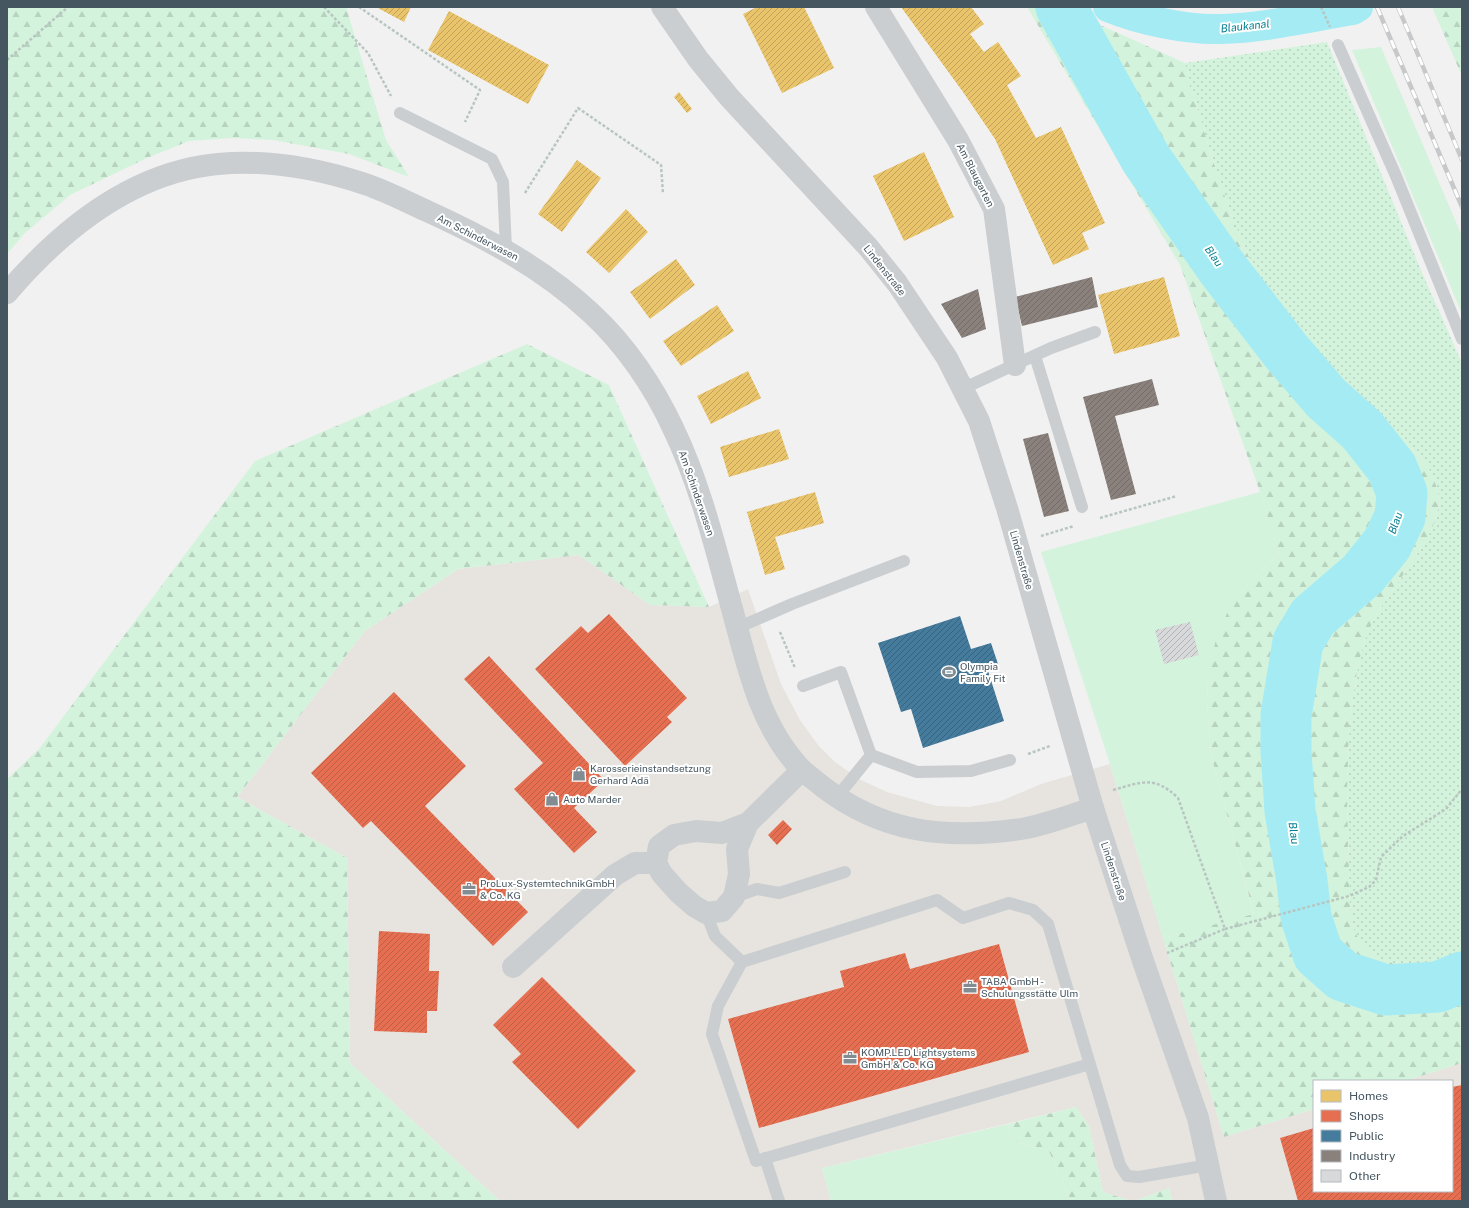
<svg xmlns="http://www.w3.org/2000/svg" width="1469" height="1208" font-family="'Public Sans',sans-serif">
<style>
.commercial{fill:#e7e4df}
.green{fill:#d4f3dc}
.forest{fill:url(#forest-firs)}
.garden{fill:url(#garden-dots)}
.homes{fill:url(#homes-hatch)}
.shops{fill:url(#shops-hatch)}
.public{fill:url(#public-hatch)}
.industry{fill:url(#industry-hatch)}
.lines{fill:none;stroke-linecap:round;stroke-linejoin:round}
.canal{stroke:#a5ebf4;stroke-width:30}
.river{stroke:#a5ebf4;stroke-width:51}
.building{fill:url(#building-hatch)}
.path{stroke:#b8c6c1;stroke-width:2.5;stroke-dasharray:3 2;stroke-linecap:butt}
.service{stroke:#caced1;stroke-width:12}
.minor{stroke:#caced1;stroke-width:22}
.tertiary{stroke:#caced1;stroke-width:22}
.rail-casing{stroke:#c6c8ca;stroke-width:4.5}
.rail{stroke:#fff;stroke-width:3;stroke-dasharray:9;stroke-linecap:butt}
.labels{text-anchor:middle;stroke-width:4;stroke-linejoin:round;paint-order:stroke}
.street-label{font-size:10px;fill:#465660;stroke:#fff}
.poi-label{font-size:10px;fill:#465660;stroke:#fff;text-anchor:start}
.water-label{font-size:11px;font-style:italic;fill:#04818f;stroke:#fff}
</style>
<defs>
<pattern id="forest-firs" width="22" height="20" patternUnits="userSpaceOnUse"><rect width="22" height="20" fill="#d4f3dc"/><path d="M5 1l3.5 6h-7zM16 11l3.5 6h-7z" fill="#b7d2bf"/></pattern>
<pattern id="garden-dots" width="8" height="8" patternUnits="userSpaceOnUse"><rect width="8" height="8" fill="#d4f3dc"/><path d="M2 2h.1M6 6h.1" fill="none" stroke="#b7d2bf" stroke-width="1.8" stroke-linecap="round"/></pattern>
<pattern id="homes-hatch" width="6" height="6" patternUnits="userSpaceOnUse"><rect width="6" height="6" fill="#e9c46a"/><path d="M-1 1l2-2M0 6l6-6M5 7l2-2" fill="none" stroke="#bfa25b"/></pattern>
<pattern id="shops-hatch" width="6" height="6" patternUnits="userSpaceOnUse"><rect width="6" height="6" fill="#e76f51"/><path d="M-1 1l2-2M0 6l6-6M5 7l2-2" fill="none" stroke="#bd5e47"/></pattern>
<pattern id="public-hatch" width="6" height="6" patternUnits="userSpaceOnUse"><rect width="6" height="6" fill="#457b9d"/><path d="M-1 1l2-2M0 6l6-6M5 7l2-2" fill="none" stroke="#39637d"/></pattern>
<pattern id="industry-hatch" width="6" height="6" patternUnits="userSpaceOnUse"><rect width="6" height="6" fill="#8a817c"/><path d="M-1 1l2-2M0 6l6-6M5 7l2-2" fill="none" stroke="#736c69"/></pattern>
<pattern id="building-hatch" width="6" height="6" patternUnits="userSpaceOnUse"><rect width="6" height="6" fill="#d8d9da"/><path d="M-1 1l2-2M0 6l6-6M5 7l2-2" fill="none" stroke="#b1b3b4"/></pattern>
</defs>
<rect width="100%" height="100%" fill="#f2f1f1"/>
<path class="commercial" d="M579,555L651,605L709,607L748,589L781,684L800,720L818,745L835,762L859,779L887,792L937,806L969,807L1001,801L1041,784L1110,764L1224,1137L1314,1109V1191H1452V1081H1405L1462,1063V1201H1172L1169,1188L1135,1201H1131L1103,1192L1089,1126L1076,1107L822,1168L831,1201H500L350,1063L347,858L237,797L365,631L458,569Z"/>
<g class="green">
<path d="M1381,47L1462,236V314L1352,50Z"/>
<path d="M1260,492L1279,554L1247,584L1208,675L1207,702L1211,755L1254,915L1163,938L1110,764L1041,552Z"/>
<path d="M1008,1124L1011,1140L1049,1151L1071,1201H831L822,1168Z"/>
</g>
<g class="forest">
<path d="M7,7H346L386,140L409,177L349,154L273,140L232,138L189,141L147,158L70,195L25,233L7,254Z"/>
<path d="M1027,7H1060L1185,63C1207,141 1227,219 1266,291C1274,306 1282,322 1292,336C1317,368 1349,396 1380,422C1393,434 1408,444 1420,456C1429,466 1438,485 1439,499C1441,540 1378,597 1365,640C1341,721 1348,820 1350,904L1353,926L1362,943L1380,959L1446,961L1462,955V1063L1405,1081H1314V1109L1224,1137L1163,938L1254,914L1211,755L1207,702L1208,676L1216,639L1228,611L1247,584L1279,554L1260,492L1180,265Z"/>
<path d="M1432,7H1462V76Z"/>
<path d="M527,344L609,385L709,607L650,605L579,555L458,569L365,631L237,797L347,858L350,1063L500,1201H7V779L39,749L255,461Z"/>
<path d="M1076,1107L1089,1126L1103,1192L1131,1201H1071L1049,1151L1011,1140L1008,1124Z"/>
<path d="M1169,1188L1172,1201H1135Z"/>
</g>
<path class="garden" d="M1327,42L1420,268L1462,363V955C1424,969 1368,975 1353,926C1351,919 1351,911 1350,904C1348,820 1341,721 1365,640C1378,597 1441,540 1439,499C1438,485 1429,466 1420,456C1408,444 1393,434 1380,422C1349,396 1317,368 1292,336C1282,322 1274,306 1266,291C1227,219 1207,141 1185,63Z"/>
<g class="homes">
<path d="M376,7H411L404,22Z"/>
<path d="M757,7H804L834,68L782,93L743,14Z"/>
<path d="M901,7H971L984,24L970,34L984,52L998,42L1021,76L1007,85L1036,138L1061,127L1105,223L1082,233L1089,249L1053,265L995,139L963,92Z"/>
<path d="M449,11L549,65L528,104L428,50Z"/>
<path d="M679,92L692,109L687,113L674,97Z"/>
<path d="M924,152L954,217L904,241L873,176Z"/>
<path d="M577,160L601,178L562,232L538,214Z"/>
<path d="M626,209L648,232L609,273L586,252Z"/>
<path d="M676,259L695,285L650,319L630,292Z"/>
<path d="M1164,277L1180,336L1114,354L1098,295Z"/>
<path d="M717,305L734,331L681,366L663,341Z"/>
<path d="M748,371L761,398L711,424L697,396Z"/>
<path d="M779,429L789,459L729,477L720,447Z"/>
<path d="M815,492L824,523L775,537L785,569L765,575L747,512Z"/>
</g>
<g class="shops">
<path d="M609,614L687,698L667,717L672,722L625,766L535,669L581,626L588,633Z"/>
<path d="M489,656L604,780L574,808L597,832L574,853L514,789L543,763L464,679Z"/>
<path d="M394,692L466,766L425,806L528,912L493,946L371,821L363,828L311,773Z"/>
<path d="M783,820L792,829L777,845L768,835Z"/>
<path d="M379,931L430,934L429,971H439L437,1011H427V1033L374,1031Z"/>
<path d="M999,944L1029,1052L759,1128L728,1019L844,987L840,971L905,953L910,969Z"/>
<path d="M542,977L636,1071L578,1129L512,1062L521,1054L493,1025Z"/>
<path d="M1462,1085V1201H1298L1280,1138L1314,1128V1191H1452V1087Z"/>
</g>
<path class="public" d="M960,616L971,649L991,643L999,667L988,671L1004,721L923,748L911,709L901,712L878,643Z"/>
<g class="industry">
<path d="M1092,277L1098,307L1022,326L1015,297Z"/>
<path d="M978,289L986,329L962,338L941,304Z"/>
<path d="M1152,379L1159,405L1115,416L1136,494L1111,500L1083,397Z"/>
<path d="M1048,433L1069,511L1044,517L1023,439Z"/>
</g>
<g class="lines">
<path class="canal" d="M1108,7C1140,20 1186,30 1221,29C1265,28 1310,17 1353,10L1358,7"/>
<path class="river" d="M1061,7L1146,159L1222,268L1285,350L1326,398L1362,430L1392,468L1402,493L1400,517L1387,544L1363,574L1313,617L1298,642L1286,715V752L1290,811L1302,881L1306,917L1318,954L1343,976L1386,990L1438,987L1462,977"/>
</g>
<path class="building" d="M1190,622L1199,655L1164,664L1155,630Z"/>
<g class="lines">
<g class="path">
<path d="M324,7L368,53L391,96"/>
<path d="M359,7L480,90L465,122"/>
<path d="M1321,7L1330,27"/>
<path d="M7,60L68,7"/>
<path d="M525,193L578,108L661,165L663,194"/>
<path d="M1100,518L1177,496"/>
<path d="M1041,536L1074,526"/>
<path d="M780,632L795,668"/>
<path d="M1028,754L1050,746"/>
<path d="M1113,790C1142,782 1154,775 1178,798L1225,929L1167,953"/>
<path d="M1225,929L1349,896L1369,887L1376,880L1381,857L1403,836L1446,809L1462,789"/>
</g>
<g class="service">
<path d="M1338,45L1396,176L1462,339"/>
<path d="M400,113L492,159L503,182L506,249"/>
<path d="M1035,356L1082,507"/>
<path d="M962,389L1051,348L1095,332"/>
<path d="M737,628L792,604L904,561"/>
<path d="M803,686L841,672L871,755L837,797"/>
<path d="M871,755L917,772L971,771L1010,760"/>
<path d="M734,897L757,889L779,893L845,872"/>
<path d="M706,913L715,936L742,962"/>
<path d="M1090,1064L756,1161L712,1034L718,1006L742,962L937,900L963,918L1009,903L1033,910L1048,924L1120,1165L1127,1176L1139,1177L1209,1165"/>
<path d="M765,1158L779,1201"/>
</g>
<g class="minor">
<path d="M876,7L958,140L994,209L1015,365"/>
<path d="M748,823L737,849L739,874L734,897L722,911L706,913L694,906L678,892L662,874L656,863L659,846L674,835L696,831L722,833L748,823L802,770"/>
<path d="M513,967L615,875L635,863H656"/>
</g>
<g class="tertiary">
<path d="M662,7L698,59L729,97L868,247L897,283L947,358L979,421L1007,508L1093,808L1143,961L1198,1118L1216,1201"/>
<path d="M7,293C61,230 132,172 218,164C268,159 319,169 365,184C386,191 407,202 427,211C486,238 543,268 591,313C625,344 654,387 673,428C700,484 715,546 731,605C747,663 758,723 800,768C807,775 816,781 823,787C882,832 942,839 1014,830C1040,827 1067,816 1093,808"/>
</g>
<g class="rail-casing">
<g id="rail">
<path d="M1377,7L1462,207"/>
<path d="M1398,7L1462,160"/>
</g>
</g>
<use href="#rail" class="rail"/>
</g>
<defs>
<g id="stadium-bare" transform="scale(1.08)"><path d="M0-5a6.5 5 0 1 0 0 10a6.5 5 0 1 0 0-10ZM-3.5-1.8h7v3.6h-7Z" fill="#828c93" stroke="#fff" stroke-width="2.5" paint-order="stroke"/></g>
<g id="shop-bare" transform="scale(1.08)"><path d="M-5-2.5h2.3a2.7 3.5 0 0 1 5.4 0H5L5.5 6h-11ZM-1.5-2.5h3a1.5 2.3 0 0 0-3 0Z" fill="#828c93" stroke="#fff" stroke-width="2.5" paint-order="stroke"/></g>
<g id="office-bare" transform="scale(1.08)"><path d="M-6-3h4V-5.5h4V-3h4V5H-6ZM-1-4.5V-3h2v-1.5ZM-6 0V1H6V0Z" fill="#828c93" stroke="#fff" stroke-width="2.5" paint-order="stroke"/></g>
</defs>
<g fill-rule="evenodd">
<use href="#stadium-bare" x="949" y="672"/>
<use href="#shop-bare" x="579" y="774"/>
<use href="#shop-bare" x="552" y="799"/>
<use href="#office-bare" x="469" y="889"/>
<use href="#office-bare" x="970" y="987"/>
<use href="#office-bare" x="850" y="1058"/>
</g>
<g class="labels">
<g class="street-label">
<text transform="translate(976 175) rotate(63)" y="4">Am Blaugarten</text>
<text transform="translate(478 237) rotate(27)" y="4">Am Schinderwasen</text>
<text transform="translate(885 270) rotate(52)" y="4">Lindenstraße</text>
<text transform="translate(697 493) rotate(71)" y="4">Am Schinderwasen</text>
<text transform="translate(1022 560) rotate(74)" y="4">Lindenstraße</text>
<text transform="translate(1114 871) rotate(72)" y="4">Lindenstraße</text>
</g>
<g class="poi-label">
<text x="960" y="670">Olympia<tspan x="960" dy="12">Family Fit</tspan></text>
<text x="590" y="772">Karosserieinstandsetzung<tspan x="590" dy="12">Gerhard Adä</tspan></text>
<text x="563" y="803">Auto Marder</text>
<text x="480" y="887">ProLux-SystemtechnikGmbH<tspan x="480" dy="12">&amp; Co. KG</tspan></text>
<text x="981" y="985">TABA GmbH -<tspan x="981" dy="12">Schulungsstätte Ulm</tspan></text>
<text x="861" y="1056">KOMP.LED Lightsystems<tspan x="861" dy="12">GmbH &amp; Co. KG</tspan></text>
</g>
<g class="water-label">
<text transform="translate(1245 26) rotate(-6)" y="4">Blaukanal</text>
<text transform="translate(1214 256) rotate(55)" y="4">Blau</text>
<text transform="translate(1395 523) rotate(-70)" y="4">Blau</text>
<text transform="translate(1294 833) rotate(82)" y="4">Blau</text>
</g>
</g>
<rect width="1469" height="1208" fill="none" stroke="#465660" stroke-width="16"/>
<rect x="1313" y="1080" width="140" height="112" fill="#ffffff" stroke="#b5bbbf"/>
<rect x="1321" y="1090" width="20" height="12" fill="#e9c46a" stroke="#b5bbbf"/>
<text x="1349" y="1100" font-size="12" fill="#465660">Homes</text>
<rect x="1321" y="1110" width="20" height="12" fill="#e76f51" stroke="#b5bbbf"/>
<text x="1349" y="1120" font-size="12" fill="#465660">Shops</text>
<rect x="1321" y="1130" width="20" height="12" fill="#457b9d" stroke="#b5bbbf"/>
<text x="1349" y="1140" font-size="12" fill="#465660">Public</text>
<rect x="1321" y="1150" width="20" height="12" fill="#8a817c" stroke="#b5bbbf"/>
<text x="1349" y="1160" font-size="12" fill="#465660">Industry</text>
<rect x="1321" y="1170" width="20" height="12" fill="#d8d9da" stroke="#b5bbbf"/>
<text x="1349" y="1180" font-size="12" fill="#465660">Other</text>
</svg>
